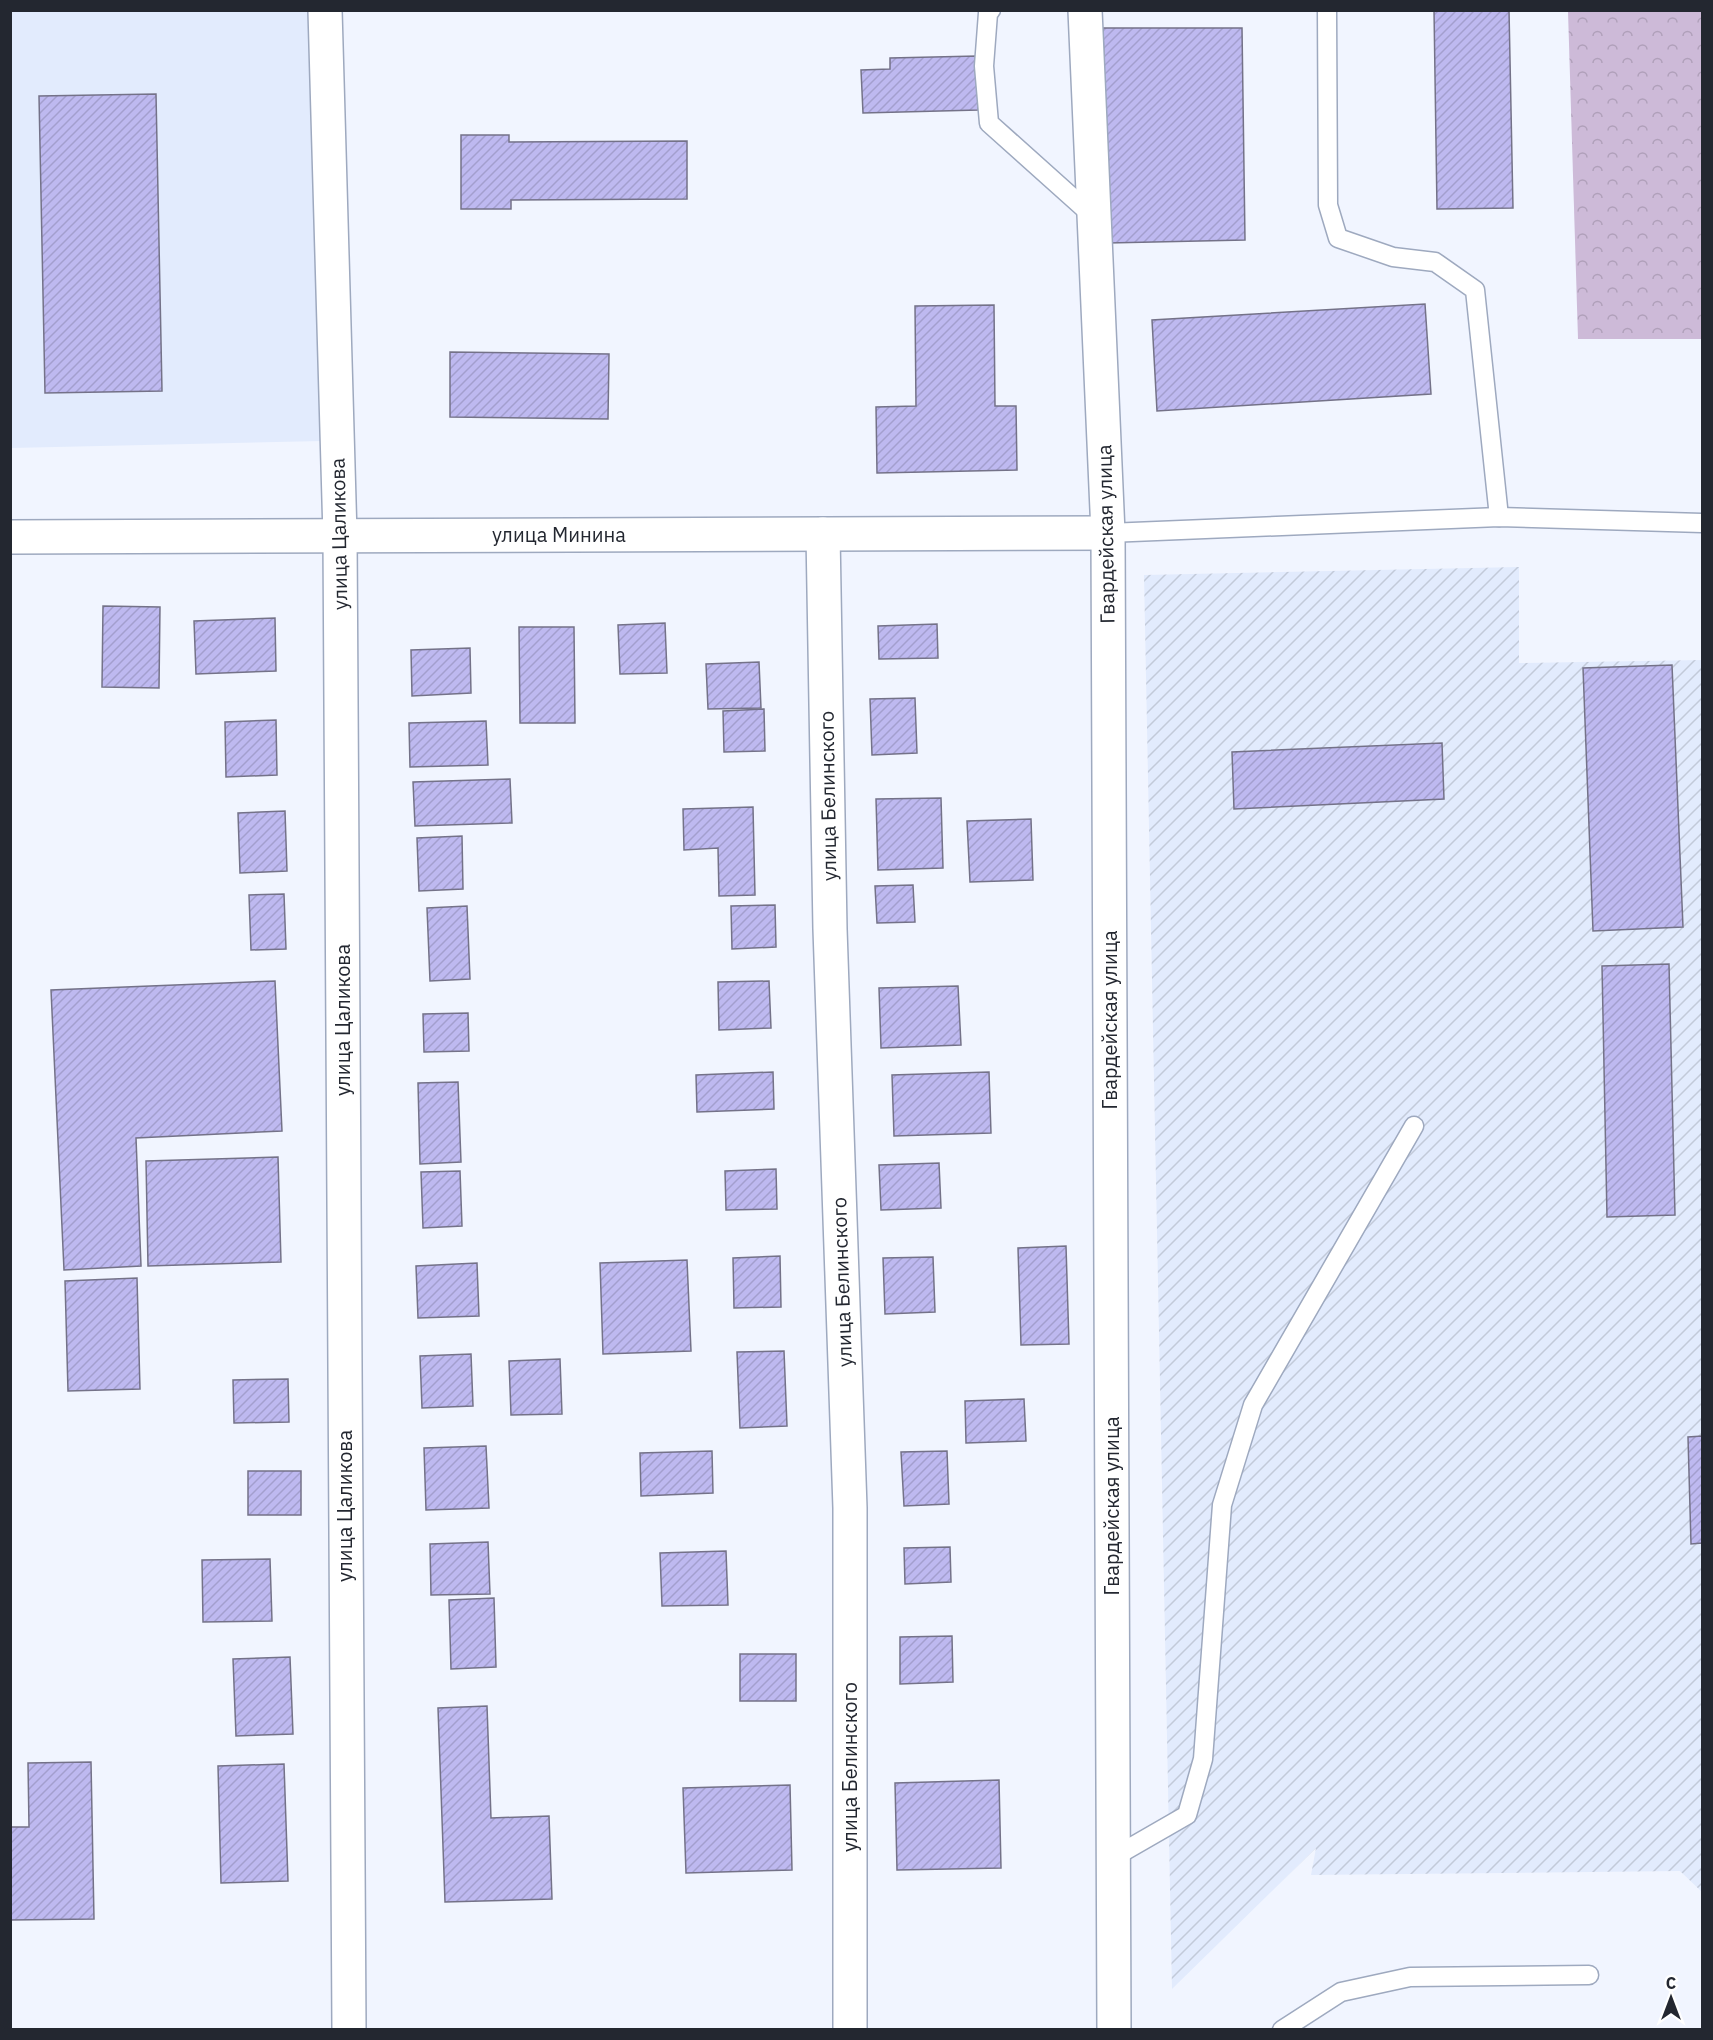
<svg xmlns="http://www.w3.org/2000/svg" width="1713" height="2040" font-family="'IBM Plex Sans',sans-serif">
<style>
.built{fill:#e2ebfd}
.industrial{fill:url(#industrial-furrows)}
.forest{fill:url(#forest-crowns)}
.building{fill:url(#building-hatch);stroke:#747288;stroke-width:1.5}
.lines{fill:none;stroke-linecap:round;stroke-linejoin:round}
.service-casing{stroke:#9ea9bf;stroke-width:21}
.minor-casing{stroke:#9ea9bf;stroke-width:36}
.tertiary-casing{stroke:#9ea9bf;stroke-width:36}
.service{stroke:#fff;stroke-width:18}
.minor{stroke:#fff;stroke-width:33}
.tertiary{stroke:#fff;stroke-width:33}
.labels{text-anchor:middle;stroke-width:6;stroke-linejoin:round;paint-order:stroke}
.street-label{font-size:20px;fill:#232730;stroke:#fff}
</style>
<defs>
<pattern id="industrial-furrows" width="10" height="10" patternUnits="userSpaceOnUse" patternTransform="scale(1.5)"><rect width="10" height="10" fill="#e2ebfd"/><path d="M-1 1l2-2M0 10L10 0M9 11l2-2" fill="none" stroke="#c2cad9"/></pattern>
<pattern id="forest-crowns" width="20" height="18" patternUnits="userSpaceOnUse" patternTransform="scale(1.5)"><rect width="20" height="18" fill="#cdbad8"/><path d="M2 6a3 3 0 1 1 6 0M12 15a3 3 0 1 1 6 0" fill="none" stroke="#b0a0ba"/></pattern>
<pattern id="building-hatch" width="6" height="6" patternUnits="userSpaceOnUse" patternTransform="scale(1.5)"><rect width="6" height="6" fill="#beb9f0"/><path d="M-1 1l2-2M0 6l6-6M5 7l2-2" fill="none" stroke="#a39fce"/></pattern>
</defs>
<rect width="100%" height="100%" fill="#f1f5ff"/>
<path class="built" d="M10,11H313L322,441L11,448Z"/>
<path class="industrial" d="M1519,567V663L1702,660V1892L1680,1871L1311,1875L1316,1848L1172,1989L1144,575Z"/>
<path class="forest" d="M1568,11H1702V339H1578Z"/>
<g class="building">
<path d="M1434,10H1509L1513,208L1437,209Z"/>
<path d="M1103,28H1242L1245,240L1108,243Z"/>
<path d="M977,56L978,110L863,113L861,70L890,69V58Z"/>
<path d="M156,94L162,391L45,393L39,96Z"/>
<path d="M461,135H509V142L687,141V199L511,200V209H461Z"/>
<path d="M1425,304L1431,394L1157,411L1152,320Z"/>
<path d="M994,305L995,406H1016L1017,470L877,473L876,407L916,406L915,306Z"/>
<path d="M450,352L609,354L608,419L450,417Z"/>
<path d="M103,606L160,607L159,688L102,687Z"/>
<path d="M275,618L276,671L196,674L194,621Z"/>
<path d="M665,623L667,673L620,674L618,625Z"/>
<path d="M937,624L938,658L879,659L878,626Z"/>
<path d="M519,627H574L575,723H520Z"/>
<path d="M470,648L471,693L412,696L411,650Z"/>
<path d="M759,662L761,708L708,709L706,664Z"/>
<path d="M1672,665L1683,927L1593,931L1583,668Z"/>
<path d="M915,698L917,753L872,755L870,699Z"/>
<path d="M764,709L765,751L724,752L723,711Z"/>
<path d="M276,720L277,775L226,777L225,722Z"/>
<path d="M486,721L488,765L410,767L409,723Z"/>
<path d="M1442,743L1444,799L1234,809L1232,752Z"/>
<path d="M510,779L512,823L415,826L413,782Z"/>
<path d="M941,798L943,868L878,870L876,799Z"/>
<path d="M753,807L755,895L719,896L718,848L684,850L683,809Z"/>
<path d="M285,811L287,871L240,873L238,813Z"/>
<path d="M1031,819L1033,880L970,882L967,821Z"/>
<path d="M462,836L463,889L419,891L417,838Z"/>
<path d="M913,885L915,922L877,923L875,886Z"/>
<path d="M284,894L286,949L251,950L249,895Z"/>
<path d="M775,905L776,947L732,949L731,906Z"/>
<path d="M467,906L470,979L430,981L427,908Z"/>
<path d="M1669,964L1675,1215L1607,1217L1602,966Z"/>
<path d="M275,981L282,1131L136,1138L141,1266L64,1270L51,990Z"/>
<path d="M769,981L771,1028L719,1030L718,982Z"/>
<path d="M958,986L961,1045L881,1048L879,988Z"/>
<path d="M468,1013L469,1051L424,1052L423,1014Z"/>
<path d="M773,1072L774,1109L697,1112L696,1075Z"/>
<path d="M989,1072L991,1133L894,1136L892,1075Z"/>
<path d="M458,1082L461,1162L420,1164L418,1083Z"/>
<path d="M278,1157L281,1262L148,1266L146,1161Z"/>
<path d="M939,1163L941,1208L881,1210L879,1165Z"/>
<path d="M776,1169L777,1209L726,1210L725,1171Z"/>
<path d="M460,1171L462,1226L423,1228L421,1172Z"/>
<path d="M1066,1246L1069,1344L1021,1345L1018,1248Z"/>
<path d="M780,1256L781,1307L734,1308L733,1258Z"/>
<path d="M933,1257L935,1312L885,1314L883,1258Z"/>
<path d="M687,1260L691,1351L603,1354L600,1263Z"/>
<path d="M477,1263L479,1316L418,1318L416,1266Z"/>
<path d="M137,1278L140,1389L68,1391L65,1281Z"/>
<path d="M784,1351L787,1426L740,1428L737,1352Z"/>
<path d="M471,1354L473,1406L422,1408L420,1356Z"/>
<path d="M560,1359L562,1414L511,1415L509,1361Z"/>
<path d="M288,1379L289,1422L234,1423L233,1380Z"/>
<path d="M1024,1399L1026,1441L966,1443L965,1401Z"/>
<path d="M1702,1436V1543L1691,1544L1688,1437Z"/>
<path d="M486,1446L489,1508L426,1510L424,1448Z"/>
<path d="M712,1451L713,1493L641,1496L640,1453Z"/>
<path d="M947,1451L949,1504L904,1506L901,1452Z"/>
<rect x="248" y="1471" width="53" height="44"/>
<path d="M488,1542L490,1594L431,1595L430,1544Z"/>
<path d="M950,1547L951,1582L905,1584L904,1548Z"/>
<path d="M726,1551L728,1605L662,1606L660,1553Z"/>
<path d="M270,1559L272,1621L203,1622L202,1560Z"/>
<path d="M494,1598L496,1667L451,1669L449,1600Z"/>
<path d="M952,1636L953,1682L900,1684V1637Z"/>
<rect x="740" y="1654" width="56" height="47"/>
<path d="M290,1657L293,1734L236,1736L233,1659Z"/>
<path d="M487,1706L491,1818L549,1816L552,1899L445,1902L438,1708Z"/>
<path d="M91,1762L94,1919L10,1920V1827H29L28,1763Z"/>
<path d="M284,1764L288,1881L221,1883L218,1766Z"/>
<path d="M999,1780L1001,1868L897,1870L895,1783Z"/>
<path d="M790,1785L792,1870L686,1873L683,1788Z"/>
</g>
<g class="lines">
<g class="service-casing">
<g id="service">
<path d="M991,10L988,13L984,66L989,123L1094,217"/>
<path d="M1327,10L1328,205L1338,238L1393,257L1435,262L1475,290L1499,517"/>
<path d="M1108,533L1499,517L1702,523"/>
<path d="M1114,1857L1187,1815L1203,1759L1222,1505L1253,1405L1414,1126"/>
<path d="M1282,2030L1341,1992L1410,1977L1589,1975"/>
</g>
</g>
<g class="minor-casing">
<g id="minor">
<path d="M325,10L340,536L349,2030"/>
<path d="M823,534L830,929L850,1508V2030"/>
</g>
</g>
<g class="tertiary-casing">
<g id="tertiary">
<path d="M1085,10L1108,533L1114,2030"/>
<path d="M10,537L1108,533"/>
</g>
</g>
<use href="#service" class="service"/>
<use href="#minor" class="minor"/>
<use href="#tertiary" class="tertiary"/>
</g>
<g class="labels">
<g class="street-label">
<text transform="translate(339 534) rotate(-91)" y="7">улица Цаликова</text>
<text transform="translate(1106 534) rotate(-91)" y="7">Гвардейская улица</text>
<text x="559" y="542">улица Минина</text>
<text transform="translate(828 796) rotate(-91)" y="7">улица Белинского</text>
<text transform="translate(343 1020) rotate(-90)" y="7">улица Цаликова</text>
<text transform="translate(1110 1020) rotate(-90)" y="7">Гвардейская улица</text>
<text transform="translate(842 1282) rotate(-92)" y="7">улица Белинского</text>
<text transform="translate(345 1506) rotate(-90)" y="7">улица Цаликова</text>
<text transform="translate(1112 1506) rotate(-90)" y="7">Гвардейская улица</text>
<text transform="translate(850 1767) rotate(-90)" y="7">улица Белинского</text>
</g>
</g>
<rect width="1713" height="2040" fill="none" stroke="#232730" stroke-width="24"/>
<g transform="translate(1671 1998)" stroke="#ffffff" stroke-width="4.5" paint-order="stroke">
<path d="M0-4.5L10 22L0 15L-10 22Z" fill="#232730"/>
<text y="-9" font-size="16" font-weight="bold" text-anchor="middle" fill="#232730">С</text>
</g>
</svg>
